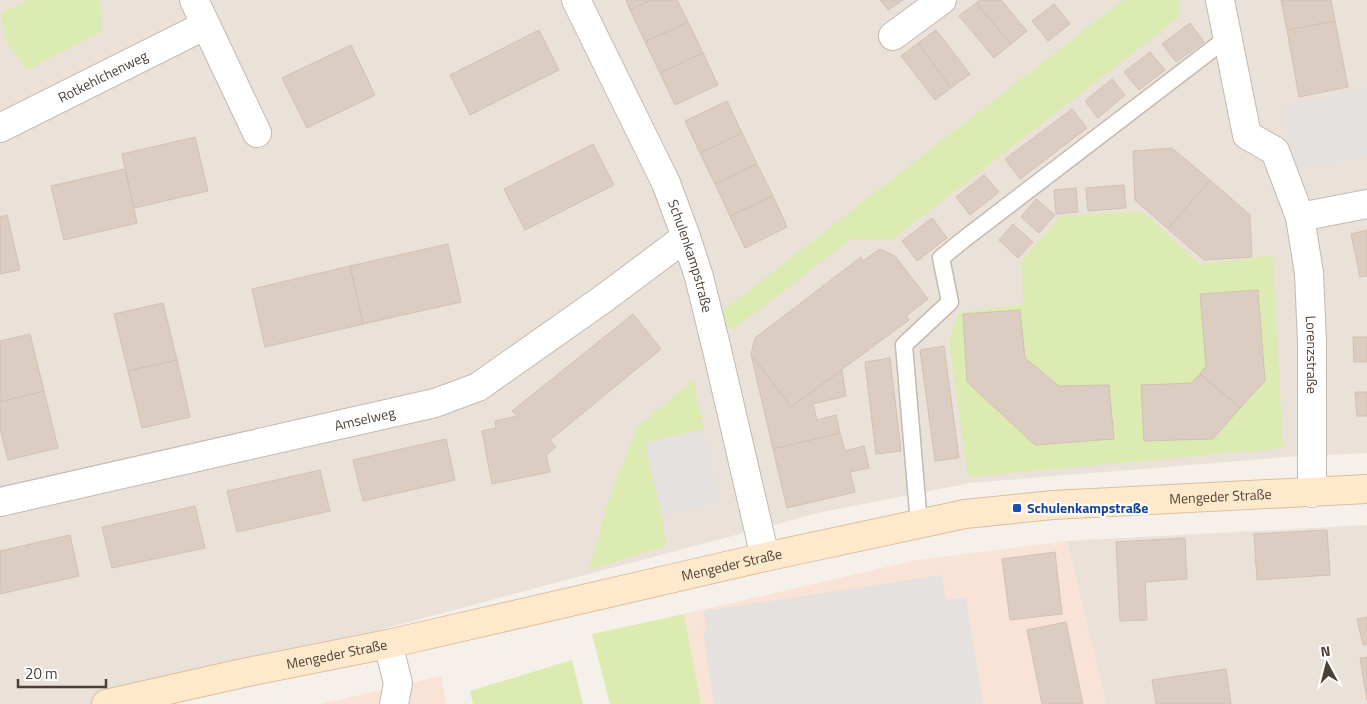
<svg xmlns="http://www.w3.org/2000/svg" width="1367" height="704" font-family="'Titillium Web',sans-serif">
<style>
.residential{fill:#eae1d9}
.commercial{fill:#f8e3d6}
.green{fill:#dcebb2}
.parking{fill:#e5e1df}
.building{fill:#dbcdc2;stroke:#d3c0b2}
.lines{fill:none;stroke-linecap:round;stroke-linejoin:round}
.service-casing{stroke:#c5b9b0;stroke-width:19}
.minor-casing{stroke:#c5b9b0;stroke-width:30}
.secondary-casing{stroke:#dbbe9b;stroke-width:30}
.service{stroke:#fff;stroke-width:16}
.minor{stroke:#fff;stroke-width:28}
.secondary{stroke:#ffe9cc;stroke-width:28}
.transit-dot{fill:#1a4fb4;stroke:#fff;stroke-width:2}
.labels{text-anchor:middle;stroke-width:4.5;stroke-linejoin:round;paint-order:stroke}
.street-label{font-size:14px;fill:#4b4038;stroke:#fff}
.transit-label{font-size:14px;font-weight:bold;fill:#164399;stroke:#fff;text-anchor:start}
</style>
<rect width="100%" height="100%" fill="#f6f0eb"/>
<g class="residential">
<path d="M0,0H1367V453L1286,457L970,483L822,512L142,693L93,704H0Z"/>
<path d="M1367,525V704H1106L1067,541Z"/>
</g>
<g class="commercial">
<path d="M1067,541L1106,704H701L684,614L917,560Z"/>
<path d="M441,676L446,704H321Z"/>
</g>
<g class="green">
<path d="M28,0H100L102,31L27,70L6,41L1,13Z"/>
<path d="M1123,0H1179V17L892,240L851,239L731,331L721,312Z"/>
<path d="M1142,211L1200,264L1273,256L1283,448L968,477L949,341L958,313L1023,304L1022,261L1060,216Z"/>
<path d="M693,380L704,429L645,443L662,516L666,546L589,570L609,499L637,428Z"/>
<path d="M684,614L701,704H610L592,634Z"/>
<path d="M572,660L583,704H473L470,691Z"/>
</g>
<g class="parking">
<path d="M1367,89V156L1295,171L1282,107Z"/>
<path d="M704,429L720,501L662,516L645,443Z"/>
<path d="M942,575L946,600L966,597L983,704H714L703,631H706L704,611Z"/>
</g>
<g class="building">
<path d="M626,0H651L630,10Z"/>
<path d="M651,0H677L688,22L645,42L630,10Z"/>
<path d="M880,0H903L888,10Z"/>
<path d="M979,0H1001L1027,31L1011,44L976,3Z"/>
<path d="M1281,0H1331L1335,21L1287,30Z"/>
<path d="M976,3L1011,44L994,58L959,16Z"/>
<path d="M1054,4L1070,24L1048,41L1032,21Z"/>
<path d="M1335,21L1348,87L1299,97L1287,30Z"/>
<path d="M688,22L703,53L660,73L645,42Z"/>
<path d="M1190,23L1204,42L1176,62L1162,44Z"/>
<path d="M539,30L559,70L470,115L450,75Z"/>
<path d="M936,30L970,74L951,88L918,43Z"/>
<path d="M918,43L951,88L935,100L901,56Z"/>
<path d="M351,45L375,95L307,128L282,78Z"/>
<path d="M1150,52L1165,70L1139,90L1124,72Z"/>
<path d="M703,53L718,85L675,105L660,73Z"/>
<path d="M1112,79L1125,95L1098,118L1085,101Z"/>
<path d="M727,101L742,133L700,153L685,121Z"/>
<path d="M1072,109L1087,128L1020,179L1005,159Z"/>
<path d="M742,133L757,164L715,184L700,153Z"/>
<path d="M195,137L208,191L134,208L122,154Z"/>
<path d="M593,144L614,185L525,230L504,189Z"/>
<path d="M1172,148L1210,180L1168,229L1135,200L1133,151Z"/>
<path d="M757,164L773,196L730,216L715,184Z"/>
<path d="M125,169L137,223L64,240L51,186Z"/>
<path d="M984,175L999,192L970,215L956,197Z"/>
<path d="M1210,180L1250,215L1252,257L1204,260L1168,229Z"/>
<path d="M1124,185L1126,208L1088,211L1086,188Z"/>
<path d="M1076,188L1078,212L1056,214L1054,190Z"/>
<path d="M773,196L787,227L745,248L730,216Z"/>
<path d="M1036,199L1055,215L1039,233L1021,217Z"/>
<path d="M7,215L20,270L0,274V217Z"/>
<path d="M932,218L947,238L917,261L902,241Z"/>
<path d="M1013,224L1033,242L1018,258L999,240Z"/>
<path d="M1367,230V276L1360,277L1351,234Z"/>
<path d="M448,244L461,302L363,324L350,266Z"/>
<path d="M880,249L895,256L928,299L906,316L909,320L791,407L751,354L755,338L861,257L863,261Z"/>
<path d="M350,266L363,324L265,347L252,289Z"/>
<path d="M1258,290L1265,381L1240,408L1200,374L1206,366L1200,294Z"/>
<path d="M163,303L177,360L128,371L114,314Z"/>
<path d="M1020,310L1025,358L1059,386L1109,385L1114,439L1035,445L967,382L963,314Z"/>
<path d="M633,314L661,349L550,440L556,447L546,455L550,472L492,484L482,431L496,428L495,421L517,416L512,411Z"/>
<path d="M30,334L44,391L0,402V341Z"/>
<path d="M1353,337H1367V362H1354Z"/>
<path d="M944,346L959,458L935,461L920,350Z"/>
<path d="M751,354L791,407L842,370L846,396L813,404L817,420L836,415L840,433L773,449Z"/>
<path d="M890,358L901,451L876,454L865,362Z"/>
<path d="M177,360L190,417L142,428L128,371Z"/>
<path d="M1200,374L1240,408L1213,439L1144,441L1141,385L1191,383Z"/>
<path d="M44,391L58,448L8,460L0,429V402Z"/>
<path d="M1355,392H1367V416H1357Z"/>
<path d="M840,433L845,451L864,446L869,468L850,472L855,492L787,508L773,449Z"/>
<path d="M446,439L455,480L363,501L353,460Z"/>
<path d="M320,470L330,511L237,532L227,491Z"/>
<path d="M195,506L205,548L112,568L102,527Z"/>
<path d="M1327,530L1330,575L1257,580L1254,534Z"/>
<path d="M70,535L79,576L0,594V551Z"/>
<path d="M1185,538L1187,579L1145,582L1147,620L1120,621L1116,542Z"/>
<path d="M1055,552L1062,614L1010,620L1002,559Z"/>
<path d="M1367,617V644L1363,645L1357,619Z"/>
<path d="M1066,622L1083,704H1042L1027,630Z"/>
<path d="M1367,657V700L1360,658Z"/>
<path d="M1226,669L1231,704H1156L1152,680Z"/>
</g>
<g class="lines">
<g class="service-casing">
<path id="service" d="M919,524L904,345L950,302L941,258L963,240L1227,38"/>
</g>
<g class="minor-casing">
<g id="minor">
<path d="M194,0L257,133"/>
<path id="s1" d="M576,0L666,183L686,237L699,277L717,350L765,557"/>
<path id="s2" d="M1220,0L1247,135L1275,151L1300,217L1309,273L1312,342V493"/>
<path d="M893,36L942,0"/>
<path id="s3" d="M0,128L206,25"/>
<path d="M1300,217L1367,204"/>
<path id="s4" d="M0,502L435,403L478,387L603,299L686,237"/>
<path d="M388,644L398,683L394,704"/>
</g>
</g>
<g class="secondary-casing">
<g id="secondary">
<path id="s5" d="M106,704L243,673L388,644L765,557L965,514L1053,505L1367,489"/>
</g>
</g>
<use href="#service" class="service"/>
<use href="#minor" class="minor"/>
<use href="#secondary" class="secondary"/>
</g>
<rect class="transit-dot" x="1012" y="503" width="10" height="10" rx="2.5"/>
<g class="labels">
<g class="street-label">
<text dy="5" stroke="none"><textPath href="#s3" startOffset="115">Rotkehlchenweg</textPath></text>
<text dy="5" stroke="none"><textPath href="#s1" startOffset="281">Schulenkampstraße</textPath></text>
<text dy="5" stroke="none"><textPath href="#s2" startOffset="379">Lorenzstraße</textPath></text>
<text dy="5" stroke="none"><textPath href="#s4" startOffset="374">Amselweg</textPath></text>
<text dy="5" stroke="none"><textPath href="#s5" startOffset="1136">Mengeder Straße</textPath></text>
<text dy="5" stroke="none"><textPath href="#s5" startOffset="641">Mengeder Straße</textPath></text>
<text dy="5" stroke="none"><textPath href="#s5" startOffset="236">Mengeder Straße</textPath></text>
</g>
<g class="transit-label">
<text x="1027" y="513">Schulenkampstraße</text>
</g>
</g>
<g transform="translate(1327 664) rotate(353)" stroke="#ffffff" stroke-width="4" paint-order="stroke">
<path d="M0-4L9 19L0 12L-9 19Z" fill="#4b4038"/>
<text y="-8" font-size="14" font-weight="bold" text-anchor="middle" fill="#4b4038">N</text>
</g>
<path d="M18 679v8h88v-8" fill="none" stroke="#4b4038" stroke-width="2.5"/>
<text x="25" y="679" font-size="15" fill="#4b4038" stroke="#ffffff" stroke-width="4" paint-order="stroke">20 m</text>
</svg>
